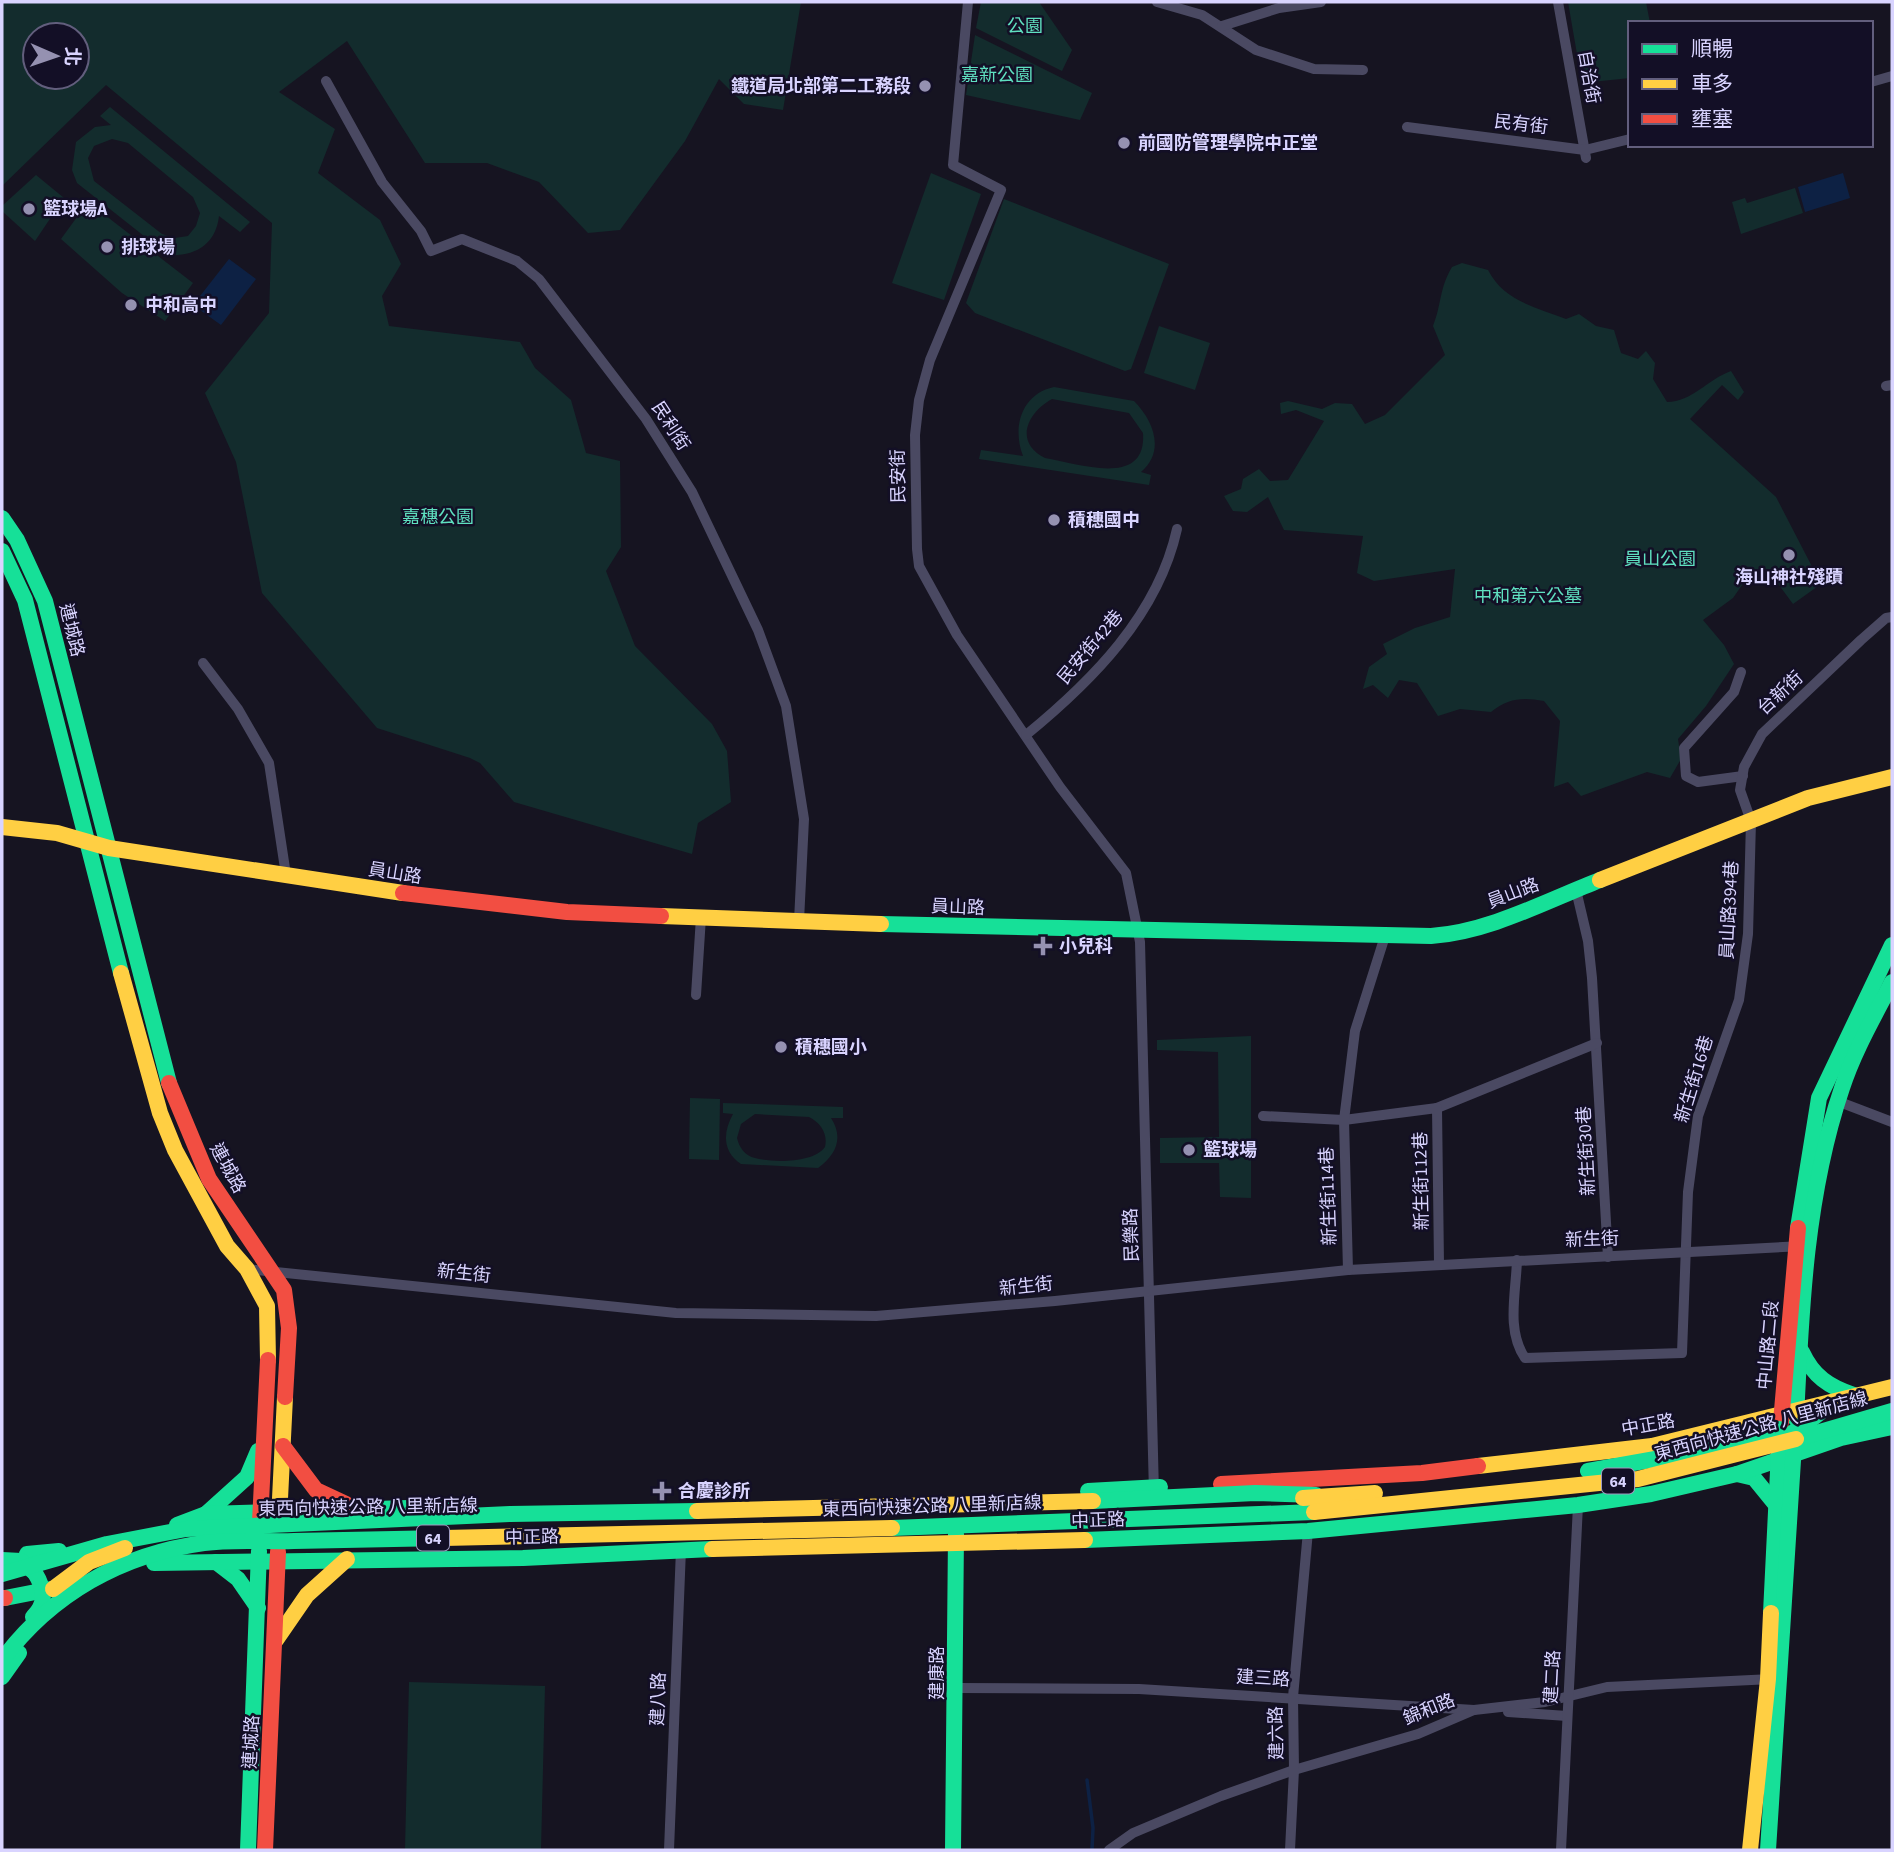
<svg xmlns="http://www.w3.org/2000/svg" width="1894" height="1852" font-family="'Source Sans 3','Noto Sans TC',sans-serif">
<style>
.green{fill:#132c2d;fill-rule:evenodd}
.water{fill:#0d2144}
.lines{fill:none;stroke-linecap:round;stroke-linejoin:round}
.stream{stroke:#0d2144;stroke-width:3.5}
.street{stroke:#4a4962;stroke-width:10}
.fast{stroke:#16e098;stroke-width:16}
.slow{stroke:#ffcf43;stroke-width:16}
.jam{stroke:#f24e42;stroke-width:16}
.fast-bridge{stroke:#16e098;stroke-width:16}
.slow-bridge{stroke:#ffcf43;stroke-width:16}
.poi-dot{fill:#9591b1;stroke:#130f26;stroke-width:2.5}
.labels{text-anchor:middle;stroke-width:5;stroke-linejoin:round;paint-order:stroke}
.shield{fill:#130f26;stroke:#9e99be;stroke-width:2}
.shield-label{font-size:16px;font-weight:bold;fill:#d9d4ff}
.park-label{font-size:18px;fill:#5fe0c0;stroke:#130f26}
.street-label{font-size:18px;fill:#d9d4ff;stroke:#130f26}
.poi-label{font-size:18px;font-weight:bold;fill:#d9d4ff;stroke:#130f26;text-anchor:start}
</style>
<rect width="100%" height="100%" fill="#161421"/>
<g class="green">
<path d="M2,2H801L783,110L744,104L719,79L685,141L620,230L588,233L539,182L487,163H425L347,41L279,92L335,129L318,173L380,220L401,264L382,296L389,326L520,342L535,368L571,400L586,453L620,461L621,547L606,571L635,646L712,724L727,751L731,802L698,823L692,854L514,802L480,763L470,758L377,728L262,593L236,462L205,393L269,313L272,223L106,85L2,186ZM35,35H77V77H35Z"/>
<path d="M981,2H1039L1072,50L1062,71L976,28Z"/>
<path d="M1568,2H1646L1650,23H1630V78L1582,83Z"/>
<path d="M975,35L1092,93L1080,120L966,95Z"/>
<path d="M110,107L250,222L240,232L219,216C216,244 195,257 168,255L77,183L72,170L76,142L95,127L111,125L100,116ZM112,139L128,143L193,197L200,213L196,226L188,236L175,238L162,234L94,181L88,158L94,146Z"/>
<path d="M931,173L981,194L944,300L892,283Z"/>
<path d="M36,175L64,198L35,241L2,211V206Z"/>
<path d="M1795,188L1803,213L1741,234L1732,202L1745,198L1747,203Z"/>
<path d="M1004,199L1169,264L1131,369L1125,371L975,313L966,303Z"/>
<path d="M88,202L193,283L165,321L122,293L61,239Z"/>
<path d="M1462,263L1488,270C1504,301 1535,307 1566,319L1579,314L1596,326L1614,330L1621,353L1638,359L1646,351L1655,363L1653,379L1667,402C1692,402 1708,379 1731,371L1744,392L1738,400L1722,385L1690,419L1776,497L1821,584L1793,604L1767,569L1749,575L1733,598L1703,620L1724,645L1734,664L1706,706L1678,739L1681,759L1670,778L1647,772L1581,796L1568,782L1554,787L1560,721L1544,701C1523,697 1508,698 1491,712L1460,709L1438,716L1417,683L1399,680L1388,698L1373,685L1363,689L1369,667L1387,654L1383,644L1415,628L1450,617L1455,569L1374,581L1357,573L1363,536L1284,530L1268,497L1247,512L1233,511L1224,496L1241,489L1243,479L1259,469L1270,481L1288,480L1324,421L1296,410L1281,414L1280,403L1288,401L1322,409L1335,403L1352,404L1365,424L1385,415L1445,355L1433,326C1442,303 1439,289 1452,267Z"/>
<path d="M1159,326L1210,343L1195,390L1144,373Z"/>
<path d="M1054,387L1134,401C1153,420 1166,451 1141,472L1151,475L1149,485L979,459L981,450L1023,456C1012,428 1021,394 1054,387ZM1052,399L1129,413L1143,433C1147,489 1077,463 1045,458C1013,442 1028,412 1052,399Z"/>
<path d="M1251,1036V1198L1220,1197L1219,1163H1160V1138L1219,1137L1218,1052L1157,1050V1040Z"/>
<path d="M690,1098L720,1099L719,1160L689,1159Z"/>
<path d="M723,1103L843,1107V1118H831C844,1138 836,1155 818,1168L741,1164C722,1151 723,1132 733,1114L723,1113ZM755,1114L809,1117C821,1123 828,1134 825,1147C814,1163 773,1163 755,1158C745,1156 739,1147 737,1138L741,1124Z"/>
<path d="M409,1682L545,1686L541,1850H405Z"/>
</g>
<g class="water">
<path d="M1843,173L1850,198L1805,212L1798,187Z"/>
<path d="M229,259L256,279L221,325L193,305Z"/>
</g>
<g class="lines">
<path class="stream" d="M1087,1780L1093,1828L1092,1850"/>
<g class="street">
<path d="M968,2L953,165L1001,190L930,360L919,400L915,435L917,549L919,566L957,635L1060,787L1126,873L1140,942L1154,1493"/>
<path d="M1157,2L1202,15L1256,50L1314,69L1363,70"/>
<path d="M1558,2L1586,158"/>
<path d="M1222,26L1279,8L1321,2"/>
<path d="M326,81L382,182L421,231L431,251L462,239L517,261L539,279L646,419L692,492L758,630L786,706L804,819L799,921"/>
<path d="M1871,82L1892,76"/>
<path d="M1407,127L1585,150L1630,139"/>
<path d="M1886,386L1892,385"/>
<path d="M203,663L238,709L269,763L286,875"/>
<path d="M1741,672L1734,692L1684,748L1686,776L1698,782L1743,776"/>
<path d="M1026,735C1092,681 1158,615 1177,529"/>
<path d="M1576,890L1588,941L1592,978L1608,1257"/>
<path d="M696,995L701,917"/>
<path d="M1837,1101L1892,1122"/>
<path d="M1437,1108L1597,1043"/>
<path d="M1263,1116L1344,1120L1437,1108L1439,1264"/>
<path d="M1517,1260C1516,1293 1506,1330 1525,1358L1682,1353L1688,1192L1698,1116L1739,1000L1748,934L1751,821L1740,790L1744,767L1762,734L1861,640L1886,618L1892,617"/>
<path d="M247,1269L676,1313L876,1316L1055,1301L1348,1270L1803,1246"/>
<path d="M1348,1270L1344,1120L1355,1031L1385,936"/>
<path d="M956,1688L1139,1689L1474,1710"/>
<path d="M1508,1712L1567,1716"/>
<path d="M669,1850L681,1549"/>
<path d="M1109,1850L1133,1833L1221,1796L1294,1770L1418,1734L1474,1710L1545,1702L1607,1687L1772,1679"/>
<path d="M1290,1850L1294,1770L1293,1697L1308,1531"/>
<path d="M1561,1850L1578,1505"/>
</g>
<g class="fast">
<path d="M2,518L17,540L45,601L169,1083"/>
<path d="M2,551L25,600L121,973"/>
<path d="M881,924L1431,936C1489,932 1546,901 1600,880"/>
<path d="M1798,1228L1819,1098L1892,945"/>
<path d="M1802,1352C1813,1376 1829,1387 1854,1395"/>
<path d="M1796,1419C1801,1308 1806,1194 1842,1088C1854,1051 1874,1017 1892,982"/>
<path d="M1785,1435L1795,1432L1830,1405"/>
<path d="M1737,1474L1754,1478L1776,1505"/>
<path d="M1088,1491L1160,1487"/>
<path d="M206,1514L247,1477L258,1451"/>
<path d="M177,1525L206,1514L443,1507"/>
<path d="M1085,1540L1308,1531L1578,1505L1651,1494L1737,1474L1841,1438L1892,1427"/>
<path d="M27,1554L59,1551"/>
<path d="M2,1560L21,1561L35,1573"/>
<path d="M216,1562L238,1579L258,1608"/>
<path d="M154,1563L523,1558L712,1549"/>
<path d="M5,1598L51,1589"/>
<path d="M1771,1613L1779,1451"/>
<path d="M33,1617C47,1603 45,1589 35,1573"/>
<path d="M2,1677L19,1653"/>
<path d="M248,1850L259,1551"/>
<path d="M953,1850L956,1534"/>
<path d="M1768,1850L1794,1445"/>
</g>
<g class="slow">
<path d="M2,827L57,833L109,848L403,893"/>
<path d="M1600,880L1808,798L1892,777"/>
<path d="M661,916L881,924"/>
<path d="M121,973L160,1113L175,1150L227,1246L247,1269L267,1306L268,1360"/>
<path d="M1478,1466L1652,1446L1892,1387"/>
<path d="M279,1519L285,1397"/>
<path d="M712,1549L1085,1540"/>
<path d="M276,1640L307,1595L347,1559"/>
<path d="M1750,1850L1768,1679L1771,1613"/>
</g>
<g class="jam">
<path d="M403,893L567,912L661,916"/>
<path d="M169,1083L209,1179L284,1290L289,1328L285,1397"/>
<path d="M1781,1422L1798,1228"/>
<path d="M283,1446L316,1490L346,1504"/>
<path d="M1221,1484L1422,1473L1478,1466"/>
<path d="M260,1522L268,1360"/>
<path d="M2,1598H5"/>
<path d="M265,1850L278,1552"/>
</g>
<g class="fast-bridge">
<path d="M1796,1439L1892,1411"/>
<path d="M1588,1471L1706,1450L1779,1429"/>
<path d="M1093,1501L1255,1493L1316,1495"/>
<path d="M892,1528L1314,1512"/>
<path d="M2,1574L107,1544L186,1529L510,1514L697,1511"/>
<path d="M2,1660C51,1594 122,1554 204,1543C233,1539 265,1542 294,1541C344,1540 394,1539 444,1538"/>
</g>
<g class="slow-bridge">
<path d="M1303,1498L1375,1493"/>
<path d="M697,1511L1093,1501"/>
<path d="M1314,1512L1638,1479L1796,1439"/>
<path d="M444,1538L892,1528"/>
<path d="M53,1589L89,1562L125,1548"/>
</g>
</g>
<g class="poi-dot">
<circle cx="925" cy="86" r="7"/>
<circle cx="1124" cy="143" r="7"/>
<circle cx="29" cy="209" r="7"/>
<circle cx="107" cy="247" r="7"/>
<circle cx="131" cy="305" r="7"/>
<circle cx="1054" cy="520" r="7"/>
<circle cx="1789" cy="555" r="7"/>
<path d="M1039.5 935.5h7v7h7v7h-7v7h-7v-7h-7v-7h7z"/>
<circle cx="781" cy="1047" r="7"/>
<circle cx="1189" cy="1150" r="7"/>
<path d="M658.5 1480.5h7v7h7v7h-7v7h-7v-7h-7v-7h7z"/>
</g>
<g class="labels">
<g class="shield">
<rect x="1602" y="1468.5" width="32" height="25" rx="5"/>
<rect x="417" y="1525.5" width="32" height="25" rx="5"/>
</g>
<g class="shield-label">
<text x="1618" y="1487">64</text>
<text x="433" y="1544">64</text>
</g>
<g class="park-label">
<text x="1025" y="32">公園</text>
<text x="997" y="81">嘉新公園</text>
<text x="438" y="523">嘉穗公園</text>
<text x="1660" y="565">員山公園</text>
<text x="1528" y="602">中和第六公墓</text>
</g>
<g class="street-label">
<text transform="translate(1589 77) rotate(80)" y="6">自治街</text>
<text transform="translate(1521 124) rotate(7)" y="6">民有街</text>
<text transform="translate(671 426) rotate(57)" y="6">民利街</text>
<text transform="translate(898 476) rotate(-91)" y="6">民安街</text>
<text transform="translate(72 630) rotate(76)" y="6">連城路</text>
<text transform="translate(1090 647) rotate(-50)" y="6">民安街42巷</text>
<text transform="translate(1780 693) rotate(-43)" y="6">台新街</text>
<text transform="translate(395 873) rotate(9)" y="6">員山路</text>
<text transform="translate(1513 893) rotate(-21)" y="6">員山路</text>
<text transform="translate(958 907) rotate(2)" y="6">員山路</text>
<text transform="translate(1729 910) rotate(-87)" y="6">員山路394巷</text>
<text transform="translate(1694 1079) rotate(-73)" y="6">新生街16巷</text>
<text transform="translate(1586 1151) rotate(-93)" y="6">新生街30巷</text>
<text transform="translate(228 1168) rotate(61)" y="6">連城路</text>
<text transform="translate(1421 1181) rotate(-91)" y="6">新生街112巷</text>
<text transform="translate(1328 1196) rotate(-92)" y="6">新生街114巷</text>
<text transform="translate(1131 1235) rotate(-92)" y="6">民樂路</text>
<text transform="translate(1592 1239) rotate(-2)" y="6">新生街</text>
<text transform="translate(464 1273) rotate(6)" y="6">新生街</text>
<text transform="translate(1026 1286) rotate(-6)" y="6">新生街</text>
<text transform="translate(1768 1345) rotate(-85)" y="6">中山路二段</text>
<text transform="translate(1648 1425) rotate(-10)" y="6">中正路</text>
<text transform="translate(1761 1426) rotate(-15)" y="6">東西向快速公路 八里新店線</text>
<text transform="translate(932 1506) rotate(-2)" y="6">東西向快速公路 八里新店線</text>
<text transform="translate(368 1507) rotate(-1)" y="6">東西向快速公路 八里新店線</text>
<text transform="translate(1098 1520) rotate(-2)" y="6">中正路</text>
<text transform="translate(532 1537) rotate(-1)" y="6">中正路</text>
<text transform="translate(937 1673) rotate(-90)" y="6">建康路</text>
<text transform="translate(1552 1677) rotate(-87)" y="6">建二路</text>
<text transform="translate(1263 1678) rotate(3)" y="6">建三路</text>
<text transform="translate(658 1699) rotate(-88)" y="6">建八路</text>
<text transform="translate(1429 1709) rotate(-22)" y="6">錦和路</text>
<text transform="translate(1276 1733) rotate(-91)" y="6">建六路</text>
<text transform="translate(251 1742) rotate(-87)" y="6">連城路</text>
</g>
<g class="poi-label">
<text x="911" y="92" text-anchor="end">鐵道局北部第二工務段</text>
<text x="1138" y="149">前國防管理學院中正堂</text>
<text x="43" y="215">籃球場A</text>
<text x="121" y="253">排球場</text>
<text x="145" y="311">中和高中</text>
<text x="1068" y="526">積穗國中</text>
<text x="1789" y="583" text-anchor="middle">海山神社殘蹟</text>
<text x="1059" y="952">小兒科</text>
<text x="795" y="1053">積穗國小</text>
<text x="1203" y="1156">籃球場</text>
<text x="678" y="1497">合慶診所</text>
</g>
</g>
<rect width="1894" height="1852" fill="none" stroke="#d9d4ff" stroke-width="7"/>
<rect x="1628" y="21" width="245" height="126" fill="#130f26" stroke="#625e7d" stroke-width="2"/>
<rect x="1642" y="44" width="35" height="10" fill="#16e098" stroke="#625e7d" stroke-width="2"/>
<text x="1691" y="56" font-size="21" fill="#d9d4ff">順暢</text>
<rect x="1642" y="79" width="35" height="10" fill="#ffcf43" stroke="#625e7d" stroke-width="2"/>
<text x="1691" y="91" font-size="21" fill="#d9d4ff">車多</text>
<rect x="1642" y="114" width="35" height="10" fill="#f24e42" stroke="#625e7d" stroke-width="2"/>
<text x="1691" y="126" font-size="21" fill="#d9d4ff">壅塞</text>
<g transform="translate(56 56) rotate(92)"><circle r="33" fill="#130f26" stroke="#625e7d" stroke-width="2"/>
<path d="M0-5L12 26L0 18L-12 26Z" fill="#9591b1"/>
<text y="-10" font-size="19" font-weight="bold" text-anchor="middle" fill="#d9d4ff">北</text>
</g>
</svg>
